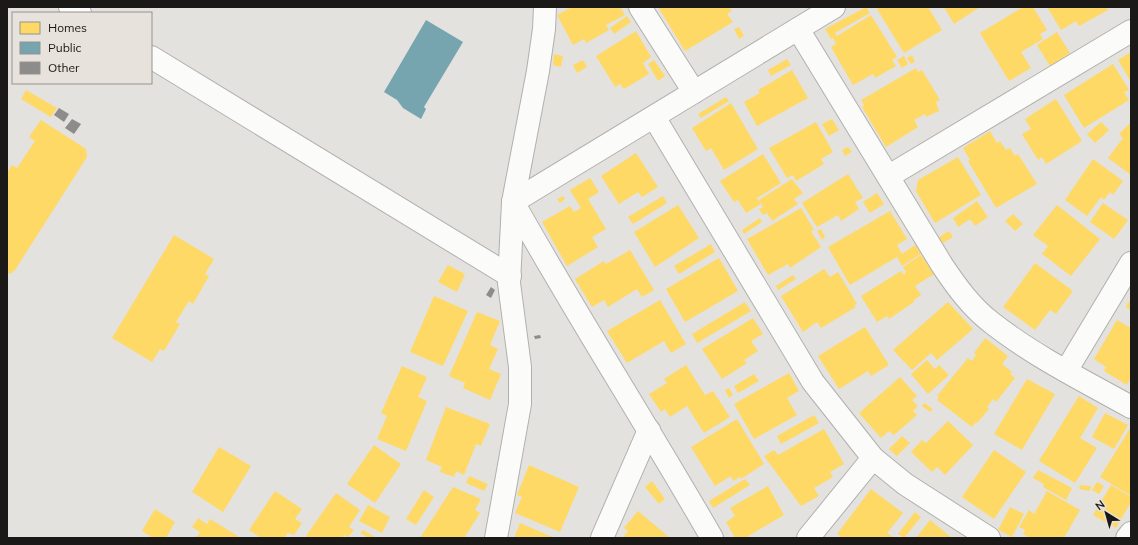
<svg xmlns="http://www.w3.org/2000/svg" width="1138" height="545" font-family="Mulish,sans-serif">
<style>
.homes{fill:#ffd966}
.public{fill:#76a5af}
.building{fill:#8e8c8a}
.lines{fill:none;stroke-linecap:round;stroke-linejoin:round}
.minor-casing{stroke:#b1b0ae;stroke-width:24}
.minor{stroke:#fbfbfa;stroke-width:22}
</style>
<rect width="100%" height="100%" fill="#e4e2df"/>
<g class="homes">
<path d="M572,7H620L625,15L606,25L609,30L586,43L584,39L573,45L557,15Z"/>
<path d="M658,7H729L732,11L727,14L733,22L685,51Z"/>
<path d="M866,7L870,13L835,33L837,36L871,15L897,57L892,60L896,66L875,78L873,74L853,85L831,47L836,44L833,38L831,39L825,29Z"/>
<path d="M880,7H928L942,30L904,53L877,9Z"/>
<path d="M944,7H980L954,24Z"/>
<path d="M1023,7H1033L1047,30L1040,34L1043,39L1021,52L1031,68L1009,81L980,33Z"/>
<path d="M1047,7H1106L1108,10L1079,26L1076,21L1061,30Z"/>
<path d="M627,16L631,22L614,34L610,28Z"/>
<path d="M739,27L744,36L739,39L734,29Z"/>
<path d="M636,31L651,57L643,63L649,74L624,89L620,84L615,87L596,56Z"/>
<path d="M1057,32L1070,53L1050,66L1037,45Z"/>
<path d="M1131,52V82L1118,60Z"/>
<path d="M554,54L563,56L561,67L553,65Z"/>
<path d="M912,55L915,62L911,64L907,58Z"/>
<path d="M904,56L908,64L902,68L897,60Z"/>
<path d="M787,59L791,65L771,76L768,70Z"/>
<path d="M583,60L587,67L577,73L573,65Z"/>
<path d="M654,60L665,76L658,81L648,64Z"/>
<path d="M1113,64L1129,90L1124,92L1129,100L1084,128L1064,95Z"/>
<path d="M916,68L918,72L922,70L940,100L936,102L939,111L926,117L925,114L914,120L918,127L886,147L862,107L864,105L861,100Z"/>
<path d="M792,70L808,98L757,126L744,102L760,93L758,90Z"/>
<path d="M26,90L57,108L51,117L21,99Z"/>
<path d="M726,97L729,101L701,118L698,114Z"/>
<path d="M1056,99L1082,141L1046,164L1042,157L1038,160L1022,134L1031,129L1025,119Z"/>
<path d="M731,103L758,149L724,170L711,148L706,151L692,128Z"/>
<path d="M832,119L839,130L829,136L822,124Z"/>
<path d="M41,120L86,149L87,157L15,270L10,274L7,272V173L12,165L17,168L35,141L29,137Z"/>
<path d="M816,122L833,152L821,159L824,164L796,181L793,175L787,178L769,148Z"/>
<path d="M1101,122L1109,130L1095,143L1087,134Z"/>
<path d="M1131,122V175L1108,158L1123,138L1119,134Z"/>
<path d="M990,131L997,143L1000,141L1006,150L1010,148L1015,156L1018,154L1037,184L996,208L968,161L970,160L963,148Z"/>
<path d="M848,147L852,152L845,156L842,150Z"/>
<path d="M636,153L658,187L642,197L638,192L619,204L601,176Z"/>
<path d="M763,154L781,183L757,198L761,204L746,213L738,200L734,202L720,181Z"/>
<path d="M958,157L981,195L935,223L916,191L918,180Z"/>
<path d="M1093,159L1123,181L1113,195L1110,192L1104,200L1101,197L1087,216L1065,200Z"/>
<path d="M848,174L863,198L855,202L859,209L841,221L838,215L817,227L802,203Z"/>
<path d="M590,178L599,192L588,199L606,229L592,237L598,247L567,266L542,222L570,206L574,212L581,208L570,190Z"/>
<path d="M792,179L803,193L794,199L798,204L772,221L767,213L763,215L759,209L763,207L759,200Z"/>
<path d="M877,193L884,204L870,213L863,202Z"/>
<path d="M563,196L565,199L560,203L557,199Z"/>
<path d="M663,196L667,203L633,224L628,217Z"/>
<path d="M977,201L988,217L975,226L970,219L958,227L953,218Z"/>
<path d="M1103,203L1128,220L1114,239L1090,222Z"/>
<path d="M678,205L699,238L655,267L634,232Z"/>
<path d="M1057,205L1100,239L1071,276L1042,254L1048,246L1033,235Z"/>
<path d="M801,208L814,230L811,231L821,247L790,268L788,264L768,275L747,239Z"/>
<path d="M890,211L907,239L897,245L902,254L915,245L921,254L902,266L897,257L850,285L828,247Z"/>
<path d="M1013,214L1023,224L1015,231L1005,221Z"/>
<path d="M760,218L762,222L744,234L742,230Z"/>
<path d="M821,229L825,237L822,240L817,231Z"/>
<path d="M949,231L953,237L943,243L939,237Z"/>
<path d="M174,235L214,259L205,274L209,276L193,304L189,301L176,322L180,324L164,351L160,349L152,362L112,338Z"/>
<path d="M711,244L715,252L679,274L674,266Z"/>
<path d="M630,250L654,290L642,297L637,289L608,307L604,300L592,307L575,279L604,261L606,264Z"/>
<path d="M921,255L934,274L915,286L921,295L913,301L914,302L889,319L887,316L877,322L861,296L901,271L904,275L906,272L903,267Z"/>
<path d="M719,258L738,291L685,322L666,289Z"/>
<path d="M1035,263L1073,291L1056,314L1050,310L1035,330L1003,307Z"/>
<path d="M448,265L465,274L457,292L438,282Z"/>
<path d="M824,269L830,277L838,272L857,304L854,305L856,307L821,328L817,322L803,332L781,296Z"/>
<path d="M793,275L796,279L778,290L776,286Z"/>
<path d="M434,296L468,311L443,366L410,352Z"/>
<path d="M1131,298V310L1126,307Z"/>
<path d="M660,300L686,344L671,353L664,341L627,363L607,331Z"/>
<path d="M745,302L751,311L697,343L692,334Z"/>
<path d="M948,302L973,329L937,360L931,353L912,370L893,350Z"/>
<path d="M477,312L500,321L490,345L498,349L489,369L501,374L490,400L463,388L465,383L449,376Z"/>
<path d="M753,318L763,334L751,341L758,351L744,360L747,363L722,379L702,349Z"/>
<path d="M1117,320L1131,328V377L1127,385L1104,371L1106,367L1094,359Z"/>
<path d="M865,327L889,365L871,376L868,371L839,389L818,356Z"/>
<path d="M985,338L1008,356L1002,364L1012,372L1010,374L1015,378L996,402L993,399L987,407L989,409L977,423L976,422L972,427L937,400L939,397L937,396L968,358L972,361L976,355L974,353Z"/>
<path d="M927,360L935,369L939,365L949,375L928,394L911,374Z"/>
<path d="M686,365L705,395L713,391L730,417L704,433L687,406L670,417L665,409L661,412L649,394L667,383L664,379Z"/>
<path d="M402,366L427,377L418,397L427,401L406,451L377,439L387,416L381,413Z"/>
<path d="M789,373L799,391L787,398L797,415L754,439L734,404Z"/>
<path d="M754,374L759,381L738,393L734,386Z"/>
<path d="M900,377L917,396L912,400L918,406L913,411L917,415L894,435L889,431L881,438L859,413Z"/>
<path d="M1027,379L1055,394L1022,450L994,434Z"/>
<path d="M729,388L733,395L729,398L725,390Z"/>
<path d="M1079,396L1098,408L1080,438L1097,448L1075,483L1039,461Z"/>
<path d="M924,403L933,409L930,412L922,406Z"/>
<path d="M446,407L490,424L481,446L476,444L464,475L456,471L454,477L440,472L442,467L426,460Z"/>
<path d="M1105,413L1128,425L1114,449L1092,437Z"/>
<path d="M814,415L819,423L781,444L777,436Z"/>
<path d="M737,419L764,464L741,479L740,477L733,481L731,476L715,486L691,447Z"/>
<path d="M948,421L973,445L945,475L937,467L932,472L911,452L922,440L926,443Z"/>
<path d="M1131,427V496L1100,477Z"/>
<path d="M824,429L844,464L830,472L833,477L814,488L819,496L801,506L764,456L774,450L778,455Z"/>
<path d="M902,436L910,443L897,456L889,449Z"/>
<path d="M374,445L401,464L375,503L347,484Z"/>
<path d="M219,447L251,466L223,512L192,492Z"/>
<path d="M994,450L1026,472L994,519L962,497Z"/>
<path d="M529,465L579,487L560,532L515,513L522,497L517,495Z"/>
<path d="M1038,470L1072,488L1066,500L1043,487L1044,484L1033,478Z"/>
<path d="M469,476L488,484L484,491L466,483Z"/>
<path d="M745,479L750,485L713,508L709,501Z"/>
<path d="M652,481L665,499L659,504L645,487Z"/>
<path d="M1097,482L1104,486L1099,494L1092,490Z"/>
<path d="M1080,485L1091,486L1090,491L1079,489Z"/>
<path d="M1111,485L1131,497V502L1116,528L1093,515Z"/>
<path d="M768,486L784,515L745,538H735L726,522L735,516L730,508Z"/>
<path d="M453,487L481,499L475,510L480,513L464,538H420Z"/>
<path d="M871,489L903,513L887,533L893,537L843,538L837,534Z"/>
<path d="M424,490L434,497L416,525L406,519Z"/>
<path d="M275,491L302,509L295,519L302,523L294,535L288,533L284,538H261L249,530Z"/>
<path d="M1047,491L1080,510L1064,538H1030L1023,534L1025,530L1019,527L1029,510L1034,514Z"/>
<path d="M336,493L360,510L349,527L354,530L348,537L344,535L342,538H309L306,536Z"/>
<path d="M368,505L390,517L382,533L359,521Z"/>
<path d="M1010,507L1024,514L1012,537L998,530Z"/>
<path d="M155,509L175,522L166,538H153L142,531Z"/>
<path d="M638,511L670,538H622L628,531L624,528Z"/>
<path d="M915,512L921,517L904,538L898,534Z"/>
<path d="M198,518L207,524L210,519L241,538H196L200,532L192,527Z"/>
<path d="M930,520L952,538H916Z"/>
<path d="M520,523L555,538H514Z"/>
<path d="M363,530L377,538H369L360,533Z"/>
</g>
<path class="public" d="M426,20L463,42L424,107L426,109L421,119L403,108L397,100L384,92Z"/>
<g class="building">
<path d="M59,108L69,114L64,122L54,115Z"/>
<path d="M72,119L81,124L74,134L65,128Z"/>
<path d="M491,287L495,290L491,298L486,295Z"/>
<path d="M540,335L541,338L535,339L534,336Z"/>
</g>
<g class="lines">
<g class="minor-casing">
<g id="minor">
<path d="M70,7L80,13"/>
<path d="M640,7L694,92"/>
<path d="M798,29L942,265C956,286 971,307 992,323C1034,356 1084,381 1131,407"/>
<path d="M151,57L510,276"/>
<path d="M654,117L813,382L873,458L905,484L989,538"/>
<path d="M889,176L1131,31"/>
<path d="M513,202C577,316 647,425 712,538"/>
<path d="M513,202L834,7"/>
<path d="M1066,371L1131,263"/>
<path d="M496,538L520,404V367L509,283L513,202L538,71L544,29L545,7"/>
<path d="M602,538L649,430"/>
<path d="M808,538L873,458"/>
<path d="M1127,538L1131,533"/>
</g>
</g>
<use href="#minor" class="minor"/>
</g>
<rect width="1138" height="545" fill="none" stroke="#1b1917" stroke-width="16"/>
<rect x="12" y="12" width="140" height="72" fill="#e7e2dc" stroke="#95928d"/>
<rect x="20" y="22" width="20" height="12" fill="#ffd966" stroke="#95928d"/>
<text x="48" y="32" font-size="12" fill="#1b1917">Homes</text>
<rect x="20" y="42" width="20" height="12" fill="#76a5af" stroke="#95928d"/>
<text x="48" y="52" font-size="12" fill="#1b1917">Public</text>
<rect x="20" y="62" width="20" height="12" fill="#8e8c8a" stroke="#95928d"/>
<text x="48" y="72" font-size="12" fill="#1b1917">Other</text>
<g transform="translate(1106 513) rotate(323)" stroke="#e7e2dc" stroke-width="3" paint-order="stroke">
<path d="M0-3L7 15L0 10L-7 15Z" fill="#1b1917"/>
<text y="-6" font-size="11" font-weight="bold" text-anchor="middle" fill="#1b1917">N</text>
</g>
</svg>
